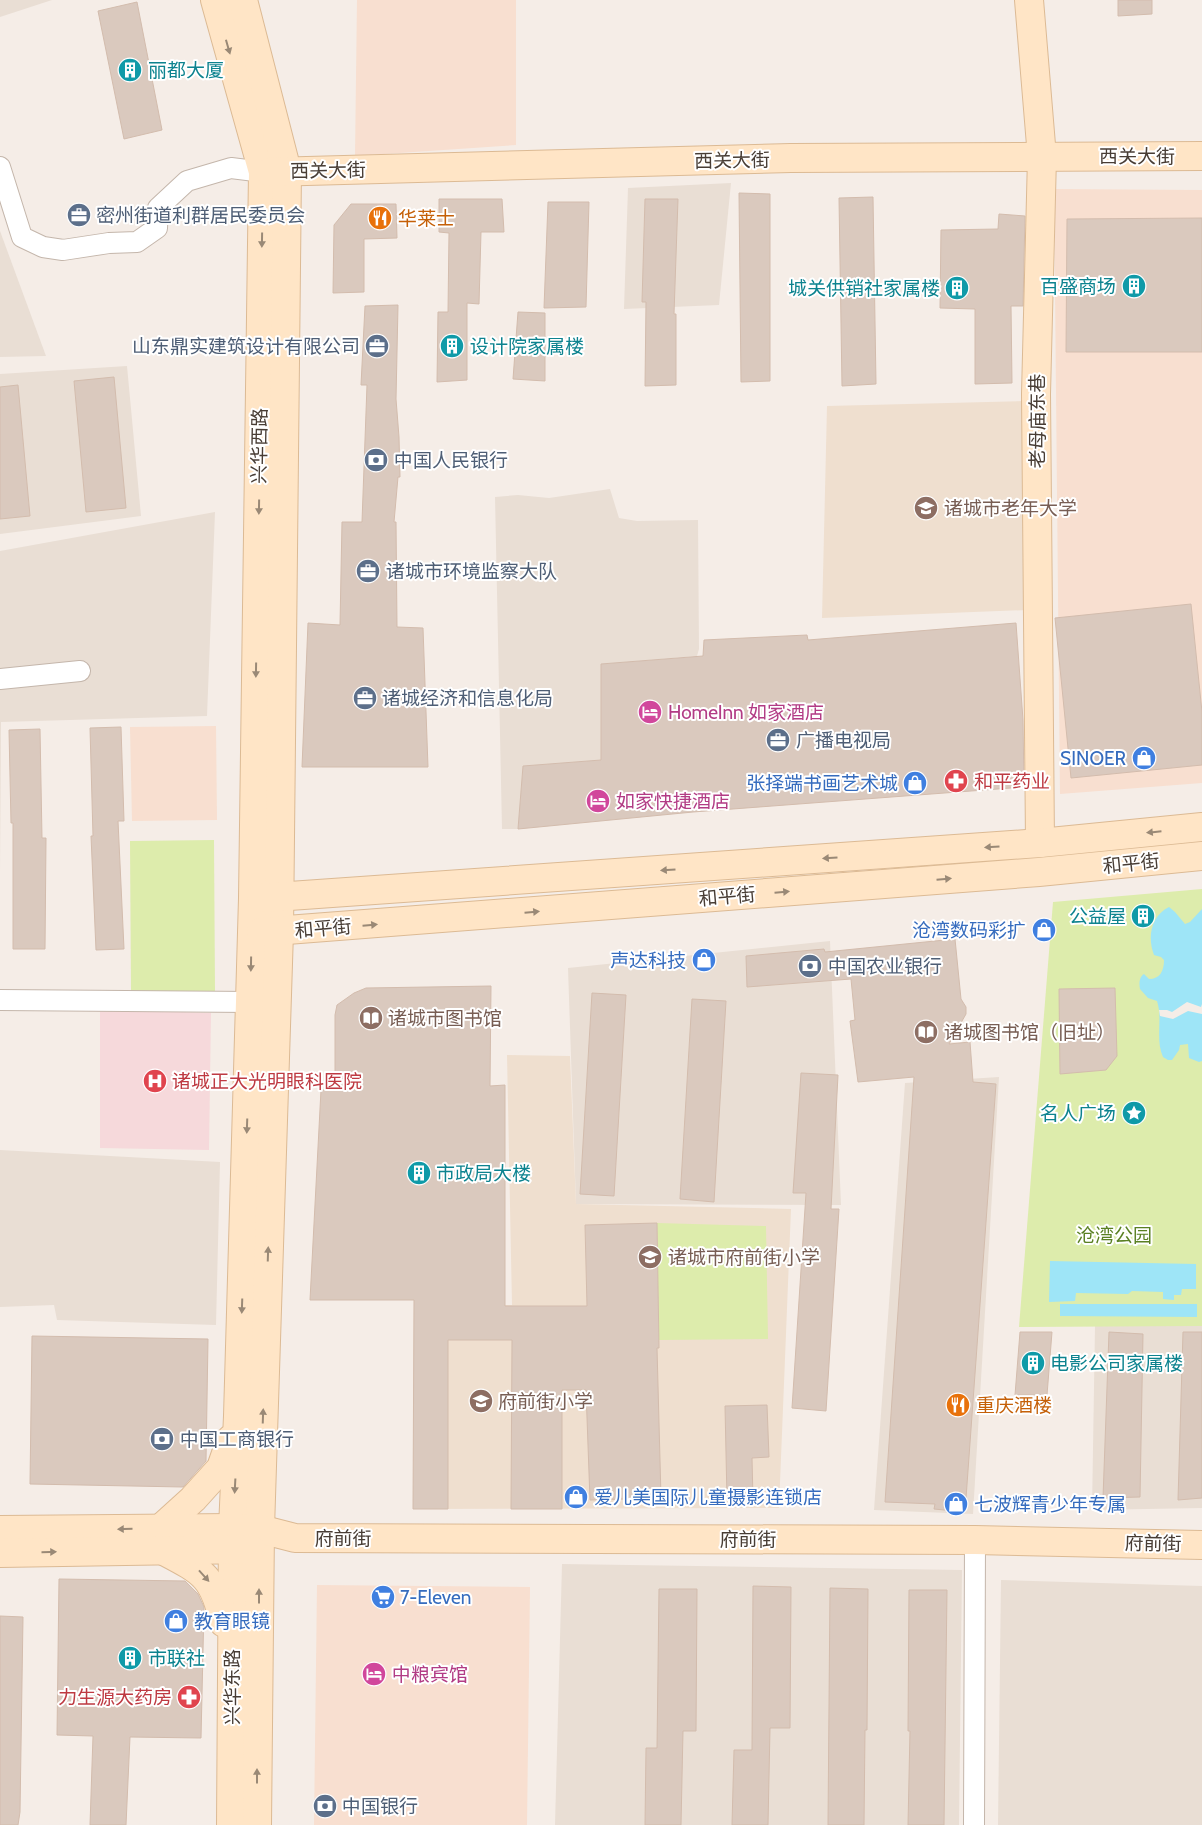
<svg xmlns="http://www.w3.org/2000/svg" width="1202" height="1825" font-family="Cabin,'Noto Sans SC',sans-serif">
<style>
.residential{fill:#e9ded4}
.commercial{fill:#f8dfd0}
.education{fill:#efdfcf}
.medical{fill:#f6d9db}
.green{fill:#ddecac}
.water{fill:#9ee5f7}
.pier{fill:#f5ede7}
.building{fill:#dac9be;stroke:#d3bcad}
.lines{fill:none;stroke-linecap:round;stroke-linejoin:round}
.street-casing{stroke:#c4b6ab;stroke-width:22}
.secondary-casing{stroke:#dcba94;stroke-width:30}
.street{stroke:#fff;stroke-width:20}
.secondary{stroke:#ffe5c6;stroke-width:28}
.oneway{fill:#9a8976}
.labels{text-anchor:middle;stroke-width:4;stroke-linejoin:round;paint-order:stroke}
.culture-label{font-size:19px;fill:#0d838f;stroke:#fff;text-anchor:start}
.street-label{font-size:19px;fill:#483d35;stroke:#fff}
.service-label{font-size:19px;fill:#4e5e75;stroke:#fff;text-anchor:start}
.food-label{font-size:19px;fill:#c56008;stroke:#fff;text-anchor:start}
.education-label{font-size:19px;fill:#785e54;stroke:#fff;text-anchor:start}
.hotel-label{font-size:19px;fill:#b23c85;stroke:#fff;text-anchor:start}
.shop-label{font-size:19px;fill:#366cbe;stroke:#fff;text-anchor:end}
.health-label{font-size:19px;fill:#be3a42;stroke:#fff;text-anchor:start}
.park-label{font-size:19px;fill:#5a8023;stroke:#fff}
</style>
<rect width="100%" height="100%" fill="#f5ede7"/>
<g class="residential">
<path d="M0,0H52L0,17Z"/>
<path d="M731,183L719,305L624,309L628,188Z"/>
<path d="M0,231L46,356L0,357Z"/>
<path d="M127,366L141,516L0,534V374Z"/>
<path d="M610,489L619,518L637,521L698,520L699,649L697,656L601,664V760L523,766L518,829H502L495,497L518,495L549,498Z"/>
<path d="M215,512L207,716L1,722L0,875V551Z"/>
<path d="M830,941L841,1205L576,1204L568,968Z"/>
<path d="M999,1077L973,1514L874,1510L905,1083Z"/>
<path d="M0,1150L220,1162L216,1325L57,1320L54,1305L0,1307Z"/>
<path d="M1095,1326H1202V1508L1092,1510Z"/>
<path d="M562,1564L962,1570L959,1825H555Z"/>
<path d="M1001,1580L1202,1586V1825H998Z"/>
</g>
<g class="commercial">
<path d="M357,0H516V145L355,156Z"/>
<path d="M1054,189L1202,190V783L1060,794Z"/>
<path d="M216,726L217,820L132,821L130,727Z"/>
<path d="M317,1585L530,1587L527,1825H314Z"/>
</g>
<g class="education">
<path d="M1026,401L1027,610L822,618L827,406Z"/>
<path d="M507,1055L570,1056L576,1204L791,1209L779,1508L413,1509L414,1306L512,1305Z"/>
</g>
<path class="medical" d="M100,1009L211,1013L209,1150L100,1148Z"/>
<g class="green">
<path d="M214,840L215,991L131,992L130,841Z"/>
<path d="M1202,889V1326L1019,1327L1053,902Z"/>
<path d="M657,1223L766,1226L768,1339L659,1340Z"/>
</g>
<g class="water">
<path d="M1169,907L1175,912L1185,924L1190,922L1202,909V1061L1199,1062L1189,1058L1188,1044L1180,1045L1179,1050L1172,1060H1168L1163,1057C1155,1039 1163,1019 1157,1001L1148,998L1140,989C1139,984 1139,977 1144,974L1149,979C1160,979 1164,971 1164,960L1161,957L1154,955C1147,937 1151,916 1169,907Z"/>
<path d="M1050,1261L1196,1264V1289H1182L1181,1295H1174V1300L1163,1299V1292L1132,1291L1128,1294L1076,1293L1075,1301L1049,1302Z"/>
<path d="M1060,1304H1197V1317L1060,1316Z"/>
</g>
<path class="pier" d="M1187,1002L1201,1007L1202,1004V1014L1188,1011L1173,1019L1160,1016L1159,1010H1167L1172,1012Z"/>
<g class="building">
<path d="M1118,0H1152V14L1118,16Z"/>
<path d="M137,2L162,130L124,139L98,11Z"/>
<path d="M739,193L770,194V381L741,382Z"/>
<path d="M873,197L876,384L842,386L839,198Z"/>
<path d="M439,199H502L504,232H481L479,304L467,303V380L437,382L438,312H448L449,233L439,232Z"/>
<path d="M645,199H678L674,314H676V385L645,386L646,302H642Z"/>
<path d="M548,202H589L586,307L544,308Z"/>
<path d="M351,204H396L397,238L364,239V292L333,293L334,225Z"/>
<path d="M999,214L1025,216L1023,306H1011L1012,383L975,384V309L940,308L941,230L998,229Z"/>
<path d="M1202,218V352H1066L1067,219Z"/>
<path d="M398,305L396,399L399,437L400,477H398L394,522H396L397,627L423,628L428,767H302L308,623L340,625L342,522H362L367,385H361L365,306Z"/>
<path d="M518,312L545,313V381L513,379Z"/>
<path d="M114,377L126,508L86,512L74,381Z"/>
<path d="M18,385L30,516L0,519V387Z"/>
<path d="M1191,604L1202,712V765L1071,778L1055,618Z"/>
<path d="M1016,623L1023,720L1024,787L693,812L518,829L523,766L601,760V664L703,656L704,640L807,635L808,640Z"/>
<path d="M121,727L124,821H118L124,949L96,950L91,836H93L90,728Z"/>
<path d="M40,729L42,838H46L45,949H13V823H11L9,730Z"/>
<path d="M955,939L961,999L966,1007V1014L949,1044L970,1042L973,1082L996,1084L965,1512L934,1509L935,1504L885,1502L914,1077L858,1082L850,1021L855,1020L851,979L747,987L746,956L824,949L825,952Z"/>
<path d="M491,986L490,1086L505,1085V1306H587L585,1225L657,1223L659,1348H657L661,1498L590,1500L586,1390H562V1509H511L512,1340H448V1509H413L414,1300H310L321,1090H335V1015L337,1005L354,993L366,988Z"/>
<path d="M1115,988L1117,1056L1106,1070L1060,1074L1059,989Z"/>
<path d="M592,993L626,995L614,1196L580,1194Z"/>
<path d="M692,999L726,1001L714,1202L680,1199Z"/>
<path d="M801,1073L838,1075L831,1209H839L826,1411L792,1408L806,1193H793Z"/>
<path d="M1020,1332H1052L1047,1395H1015Z"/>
<path d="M1109,1332L1143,1334L1140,1497L1103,1498Z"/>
<path d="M1183,1332H1202V1498L1178,1500Z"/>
<path d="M32,1336L208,1339L206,1461L183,1487L30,1484Z"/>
<path d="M767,1405L769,1457L752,1458L753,1500H727L725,1406Z"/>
<path d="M59,1579L185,1581L198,1594L204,1607L201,1738L130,1737L126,1825H90L93,1736L57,1735Z"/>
<path d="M753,1586L791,1587L790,1728H770L768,1825H732L734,1750H752Z"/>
<path d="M830,1588L868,1589L867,1730H865L864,1825H828Z"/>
<path d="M659,1589H697L696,1731H683L681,1825H645L646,1748H657Z"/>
<path d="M909,1590H947L944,1825H908L910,1731H908Z"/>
<path d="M0,1616L23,1617L20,1812L18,1825H0Z"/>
</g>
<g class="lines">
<g class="street-casing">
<g id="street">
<path d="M0,167L22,237L43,247L63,250L109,243L137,242L157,228L158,208L187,181L231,168L263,172"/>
<path d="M0,679L80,671"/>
<path d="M0,1000L251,1002"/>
<path d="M974,1825L975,1540"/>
</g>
</g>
<g class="secondary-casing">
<g id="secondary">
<path d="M215,0L263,172L253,898L238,1416L233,1528L231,1825"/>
<path d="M243,0L287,171L279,932L260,1529L257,1825"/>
<path d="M1029,0L1042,157L1036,394L1040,843"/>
<path d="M270,172L791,158L1202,156"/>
<path d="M261,898L1040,843L1202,827"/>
<path d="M261,932L1039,872L1202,856"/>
<path d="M161,1528L193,1499L221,1468L231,1439"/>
<path d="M0,1530L233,1528L260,1529L295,1538L975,1540L1202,1545"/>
<path d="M164,1551C204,1572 214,1577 224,1623"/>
<path d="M0,1553L251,1549"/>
</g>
</g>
<use href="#street" class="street"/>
<use href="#secondary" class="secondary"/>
</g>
<defs><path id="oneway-solid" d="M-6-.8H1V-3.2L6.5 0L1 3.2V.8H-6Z" transform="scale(1.25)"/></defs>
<g class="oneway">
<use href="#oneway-solid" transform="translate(228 47) rotate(74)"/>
<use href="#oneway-solid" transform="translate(262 240) rotate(91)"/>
<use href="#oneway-solid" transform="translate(259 507) rotate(91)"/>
<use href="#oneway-solid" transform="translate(256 670) rotate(91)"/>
<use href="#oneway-solid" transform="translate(1154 832) rotate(174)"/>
<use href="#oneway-solid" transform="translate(992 847) rotate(176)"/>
<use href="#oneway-solid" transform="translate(830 858) rotate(176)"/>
<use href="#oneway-solid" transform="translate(668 870) rotate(176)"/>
<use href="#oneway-solid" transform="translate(944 879) rotate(-5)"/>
<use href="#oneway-solid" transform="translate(782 892) rotate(-5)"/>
<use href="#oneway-solid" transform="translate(532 912) rotate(-5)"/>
<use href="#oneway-solid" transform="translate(370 925) rotate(-5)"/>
<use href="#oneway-solid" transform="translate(251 964) rotate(91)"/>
<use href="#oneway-solid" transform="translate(247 1126) rotate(92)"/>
<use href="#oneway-solid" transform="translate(268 1254) rotate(-88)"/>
<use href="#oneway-solid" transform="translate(242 1306) rotate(92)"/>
<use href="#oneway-solid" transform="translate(263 1416) rotate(-88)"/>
<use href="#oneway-solid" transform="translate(235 1486) rotate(93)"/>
<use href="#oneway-solid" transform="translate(125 1529) rotate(179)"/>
<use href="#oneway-solid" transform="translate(49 1552) rotate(-1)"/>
<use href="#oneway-solid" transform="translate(204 1576) rotate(48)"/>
<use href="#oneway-solid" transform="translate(259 1596) rotate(-90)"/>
<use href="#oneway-solid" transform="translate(257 1776) rotate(-90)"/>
</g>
<defs>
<g id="building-disc" transform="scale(1.25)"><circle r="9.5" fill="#0f9aa8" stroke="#fff"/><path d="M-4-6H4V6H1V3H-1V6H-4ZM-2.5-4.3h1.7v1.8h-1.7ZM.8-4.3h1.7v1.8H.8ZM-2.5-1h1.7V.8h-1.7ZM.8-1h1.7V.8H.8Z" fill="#fff"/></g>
<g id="office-disc" transform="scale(1.25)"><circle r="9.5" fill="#5c6f8a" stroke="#fff"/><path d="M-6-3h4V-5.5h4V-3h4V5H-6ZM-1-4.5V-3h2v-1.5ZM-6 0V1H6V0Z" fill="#fff"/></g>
<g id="restaurant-disc" transform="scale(1.25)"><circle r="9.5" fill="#e8710a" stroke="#fff"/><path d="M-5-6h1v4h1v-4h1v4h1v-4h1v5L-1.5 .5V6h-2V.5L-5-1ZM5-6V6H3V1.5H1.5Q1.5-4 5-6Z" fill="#fff"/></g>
<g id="bank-disc" transform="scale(1.25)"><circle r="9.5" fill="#5c6f8a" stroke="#fff"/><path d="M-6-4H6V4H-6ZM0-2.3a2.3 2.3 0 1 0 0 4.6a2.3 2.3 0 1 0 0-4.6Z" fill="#fff"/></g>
<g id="school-disc" transform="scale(1.25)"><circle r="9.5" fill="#8d6e63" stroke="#fff"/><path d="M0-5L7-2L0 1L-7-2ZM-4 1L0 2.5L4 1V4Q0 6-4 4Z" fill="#fff"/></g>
<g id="hotel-disc" transform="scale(1.25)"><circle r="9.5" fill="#d1479c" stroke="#fff"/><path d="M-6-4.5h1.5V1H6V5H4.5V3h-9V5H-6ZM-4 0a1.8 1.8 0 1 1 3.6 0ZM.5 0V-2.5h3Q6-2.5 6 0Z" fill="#fff"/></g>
<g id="shop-disc" transform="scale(1.25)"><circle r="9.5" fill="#3f7fe0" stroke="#fff"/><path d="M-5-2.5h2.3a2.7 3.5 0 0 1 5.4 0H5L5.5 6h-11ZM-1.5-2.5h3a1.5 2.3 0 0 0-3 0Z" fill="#fff"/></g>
<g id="pharmacy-disc" transform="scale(1.25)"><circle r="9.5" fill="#e0444e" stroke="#fff"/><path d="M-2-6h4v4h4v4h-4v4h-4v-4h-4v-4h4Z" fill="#fff"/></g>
<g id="library-disc" transform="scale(1.25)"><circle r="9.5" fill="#8d6e63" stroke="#fff"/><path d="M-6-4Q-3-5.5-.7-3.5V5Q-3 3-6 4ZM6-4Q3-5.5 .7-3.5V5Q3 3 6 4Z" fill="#fff"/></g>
<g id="hospital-disc" transform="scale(1.25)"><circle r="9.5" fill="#e0444e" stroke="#fff"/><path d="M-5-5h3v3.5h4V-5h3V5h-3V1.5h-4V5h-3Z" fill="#fff"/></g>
<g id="sight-disc" transform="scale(1.25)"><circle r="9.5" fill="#0f9aa8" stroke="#fff"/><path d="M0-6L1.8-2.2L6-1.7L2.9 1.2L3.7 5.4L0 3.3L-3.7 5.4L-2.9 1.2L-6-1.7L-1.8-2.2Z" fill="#fff"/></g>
<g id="supermarket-disc" transform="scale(1.25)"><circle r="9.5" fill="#3f7fe0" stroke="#fff"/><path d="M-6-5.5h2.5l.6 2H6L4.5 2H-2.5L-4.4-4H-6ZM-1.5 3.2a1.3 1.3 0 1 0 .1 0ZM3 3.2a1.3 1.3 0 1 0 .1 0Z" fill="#fff"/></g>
</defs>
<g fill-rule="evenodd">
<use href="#building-disc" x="130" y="70"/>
<use href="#office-disc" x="79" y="215"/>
<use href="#restaurant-disc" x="380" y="218"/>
<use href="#building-disc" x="1134" y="286"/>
<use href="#building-disc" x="957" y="288"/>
<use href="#office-disc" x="377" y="346"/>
<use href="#building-disc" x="452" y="346"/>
<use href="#bank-disc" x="376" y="460"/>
<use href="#school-disc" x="926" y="508"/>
<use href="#office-disc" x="368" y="571"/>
<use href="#office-disc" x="365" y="698"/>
<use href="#hotel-disc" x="650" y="712"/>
<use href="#office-disc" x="778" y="740"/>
<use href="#shop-disc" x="1144" y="758"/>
<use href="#pharmacy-disc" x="956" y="781"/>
<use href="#shop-disc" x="915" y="783"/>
<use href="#hotel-disc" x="598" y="801"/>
<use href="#building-disc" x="1143" y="916"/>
<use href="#shop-disc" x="1044" y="930"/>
<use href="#shop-disc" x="704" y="960"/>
<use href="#bank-disc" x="810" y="966"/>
<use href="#library-disc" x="371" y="1018"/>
<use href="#library-disc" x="926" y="1032"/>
<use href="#hospital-disc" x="155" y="1081"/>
<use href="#sight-disc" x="1134" y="1113"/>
<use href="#building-disc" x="419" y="1173"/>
<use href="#school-disc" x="650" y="1257"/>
<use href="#building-disc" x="1033" y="1363"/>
<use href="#school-disc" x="481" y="1401"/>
<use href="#restaurant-disc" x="958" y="1405"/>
<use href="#bank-disc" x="162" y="1439"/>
<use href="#shop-disc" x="576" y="1497"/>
<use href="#shop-disc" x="956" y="1504"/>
<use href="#supermarket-disc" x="383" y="1597"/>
<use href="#shop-disc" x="176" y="1621"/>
<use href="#building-disc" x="130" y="1658"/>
<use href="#hotel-disc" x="374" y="1674"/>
<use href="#pharmacy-disc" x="189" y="1697"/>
<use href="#bank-disc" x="325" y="1806"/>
</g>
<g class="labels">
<g class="culture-label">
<text x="148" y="77">丽都大厦</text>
<text x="1116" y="293" text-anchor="end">百盛商场</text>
<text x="940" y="295" text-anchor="end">城关供销社家属楼</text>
<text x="470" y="353">设计院家属楼</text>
<text x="1126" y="923" text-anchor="end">公益屋</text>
<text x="1116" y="1120" text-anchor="end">名人广场</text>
<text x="436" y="1180">市政局大楼</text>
<text x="1050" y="1370">电影公司家属楼</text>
<text x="148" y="1665">市联社</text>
</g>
<g class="street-label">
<text x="1137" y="163">西关大街</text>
<text transform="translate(732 160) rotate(-1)" y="7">西关大街</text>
<text transform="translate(328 170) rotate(-1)" y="7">西关大街</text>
<text transform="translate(1037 421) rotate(-90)" y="7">老母庙东巷</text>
<text transform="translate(259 446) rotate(-89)" y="7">兴华西路</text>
<text transform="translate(1131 863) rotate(-6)" y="7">和平街</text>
<text transform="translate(727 896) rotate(-5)" y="7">和平街</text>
<text transform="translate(323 928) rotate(-5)" y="7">和平街</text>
<text x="343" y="1545">府前街</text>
<text x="748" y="1546">府前街</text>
<text transform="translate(1153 1543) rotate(1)" y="7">府前街</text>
<text transform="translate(232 1687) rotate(-90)" y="7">兴华东路</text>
</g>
<g class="service-label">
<text x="96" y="222">密州街道利群居民委员会</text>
<text x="360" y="353" text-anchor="end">山东鼎实建筑设计有限公司</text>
<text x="394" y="467">中国人民银行</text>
<text x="386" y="578">诸城市环境监察大队</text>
<text x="382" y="705">诸城经济和信息化局</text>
<text x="796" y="747">广播电视局</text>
<text x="828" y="973">中国农业银行</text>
<text x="180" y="1446">中国工商银行</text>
<text x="342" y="1813">中国银行</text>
</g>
<g class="food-label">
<text x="398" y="225">华莱士</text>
<text x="976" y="1412">重庆酒楼</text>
</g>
<g class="education-label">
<text x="944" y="515">诸城市老年大学</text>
<text x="388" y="1025">诸城市图书馆</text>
<text x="944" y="1039">诸城图书馆（旧址）</text>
<text x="668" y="1264">诸城市府前街小学</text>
<text x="498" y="1408">府前街小学</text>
</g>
<g class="hotel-label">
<text x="668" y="719">HomeInn 如家酒店</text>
<text x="616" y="808">如家快捷酒店</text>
<text x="392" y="1681">中粮宾馆</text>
</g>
<g class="shop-label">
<text x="1126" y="765">SINOER</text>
<text x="898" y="790">张择端书画艺术城</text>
<text x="1026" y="937">沧湾数码彩扩</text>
<text x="686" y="967">声达科技</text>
<text x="594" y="1504" text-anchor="start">爱儿美国际儿童摄影连锁店</text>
<text x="974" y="1511" text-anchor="start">七波辉青少年专属</text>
<text x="400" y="1604" text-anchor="start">7-Eleven</text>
<text x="194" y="1628" text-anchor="start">教育眼镜</text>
</g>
<g class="health-label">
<text x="974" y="788">和平药业</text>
<text x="172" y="1088">诸城正大光明眼科医院</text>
<text x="172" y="1704" text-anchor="end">力生源大药房</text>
</g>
<g class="park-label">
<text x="1114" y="1242">沧湾公园</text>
</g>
</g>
</svg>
